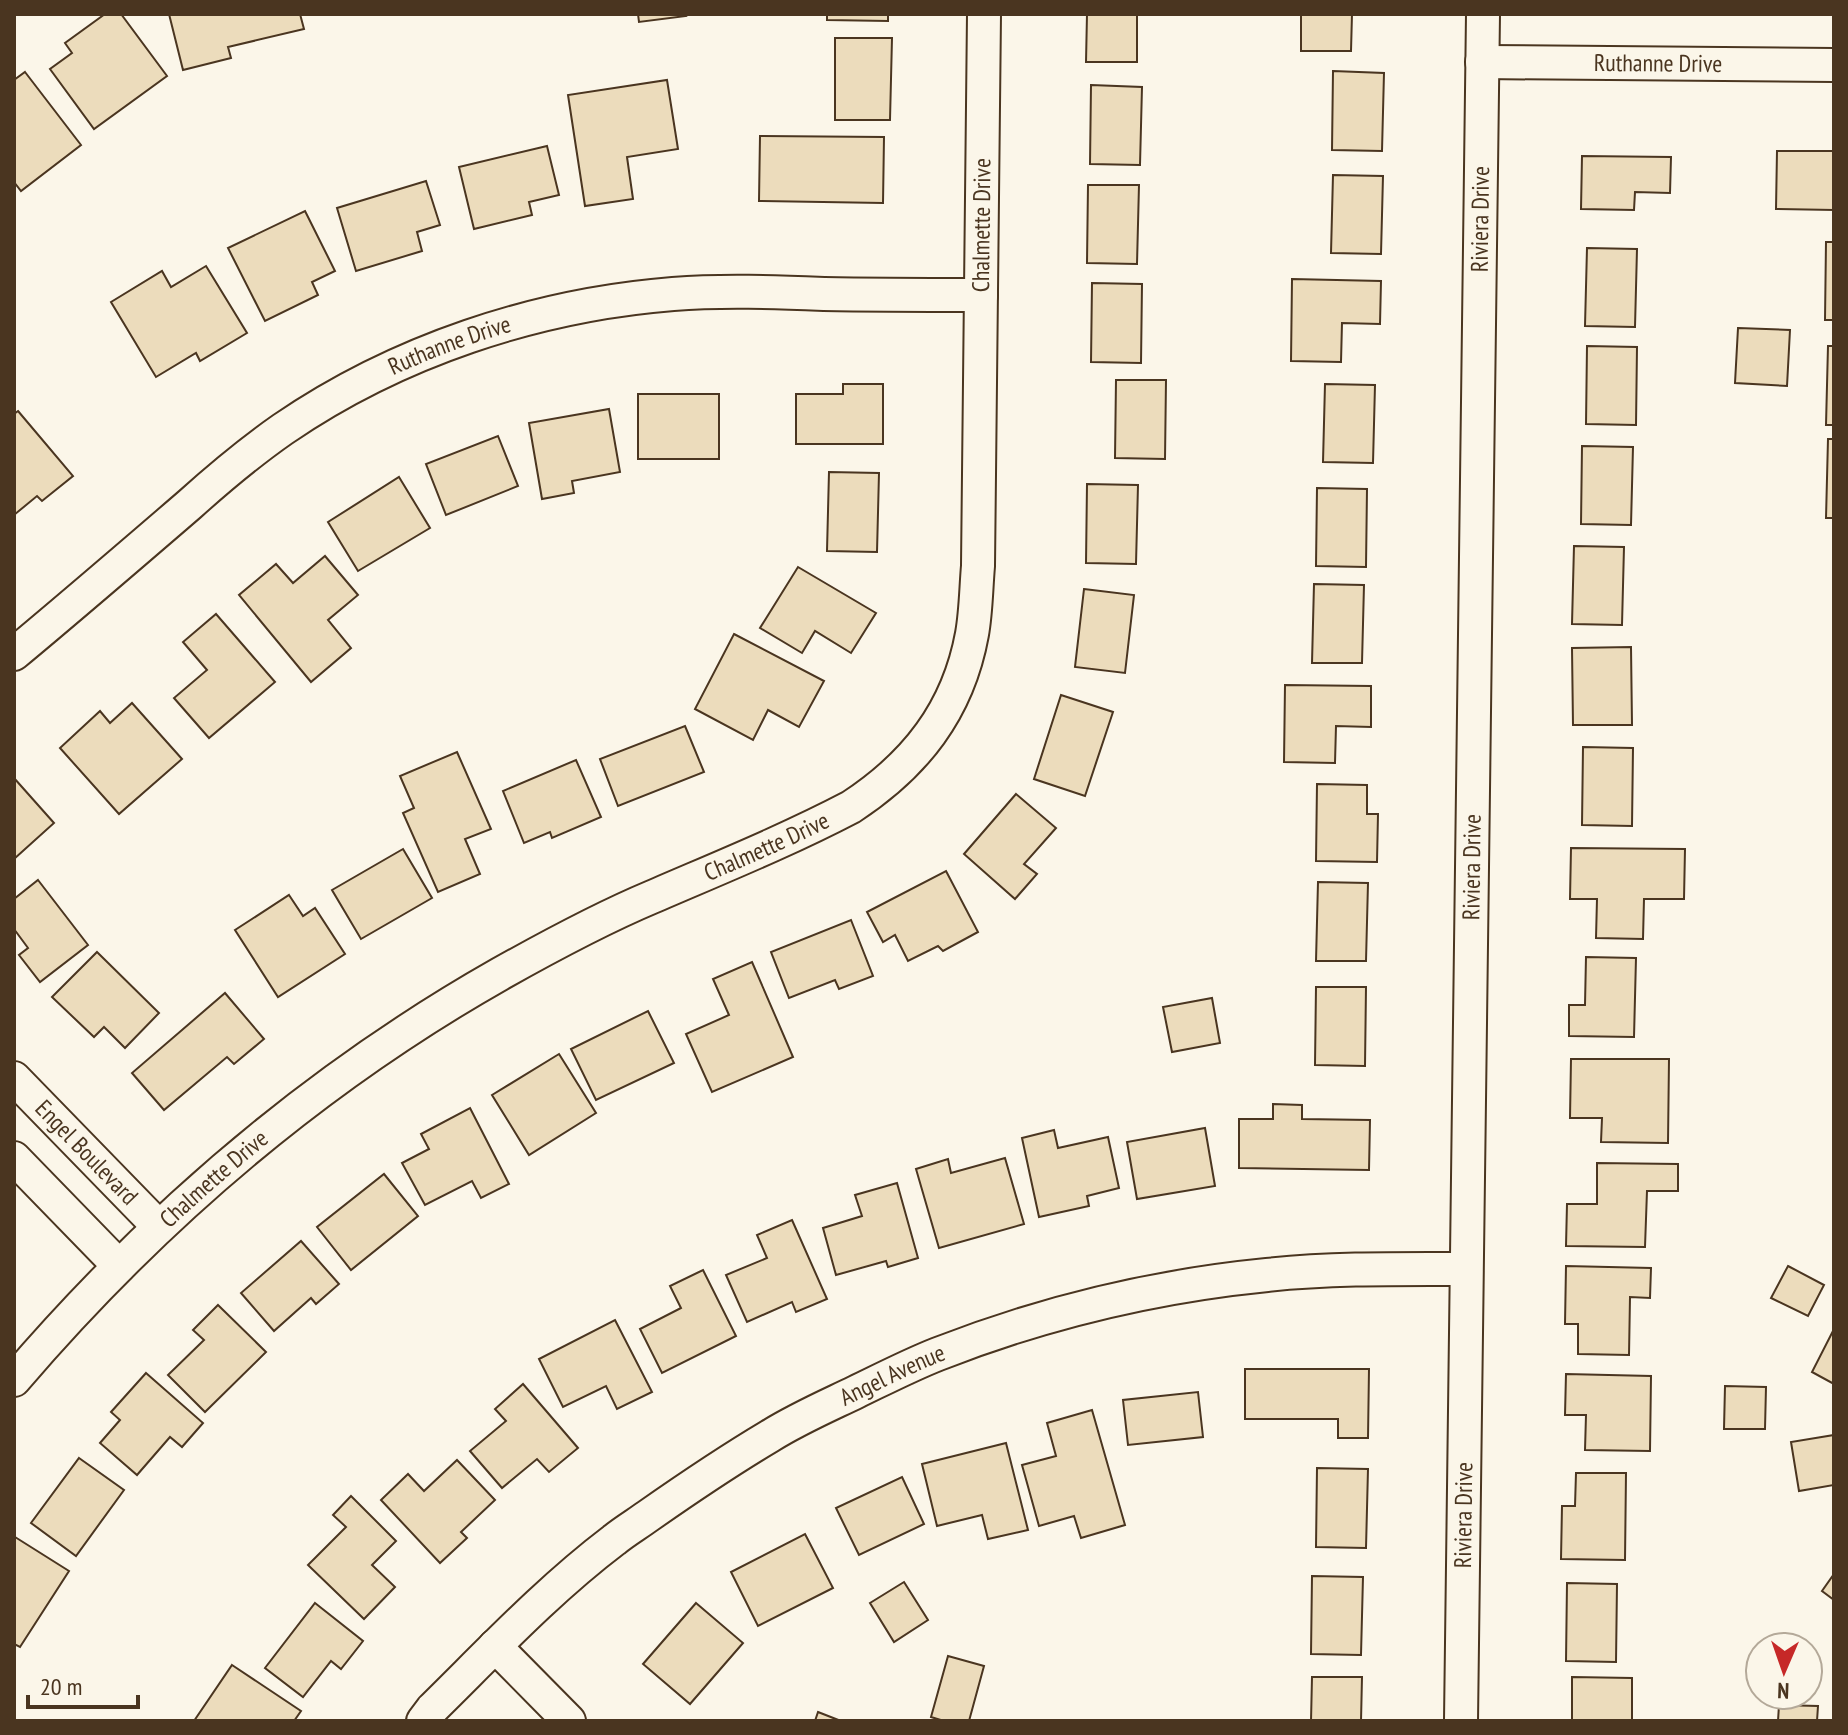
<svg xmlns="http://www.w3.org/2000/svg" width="1848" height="1735" font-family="'PT Sans Narrow',sans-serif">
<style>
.building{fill:#ecdcbc;stroke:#4a3520;stroke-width:2}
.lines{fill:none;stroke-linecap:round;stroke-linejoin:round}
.minor-casing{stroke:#4a3520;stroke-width:36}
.minor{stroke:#fbf6e9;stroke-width:32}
.labels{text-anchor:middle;stroke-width:6;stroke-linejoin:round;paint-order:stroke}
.street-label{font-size:24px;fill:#4a3520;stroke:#fbf6e9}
</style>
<rect width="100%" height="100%" fill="#fbf6e9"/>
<g class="building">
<path d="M105,14H121L167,76L94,129L50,69L72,53L65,43Z"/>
<path d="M169,14H300L304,29L228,47L231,58L183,70Z"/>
<path d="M638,14H685L686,16L639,22Z"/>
<path d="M827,14H888V21L827,20Z"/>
<path d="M1087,14H1137V62H1086Z"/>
<path d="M1301,14H1352L1351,51H1301Z"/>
<path d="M835,38H892L890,120H835Z"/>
<path d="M1333,71L1384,73L1382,151L1332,150Z"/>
<path d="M25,72L81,145L21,191L14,182V80Z"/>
<path d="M667,80L678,149L627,157L633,199L585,206L568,95Z"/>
<path d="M1091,85L1142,87L1140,165L1090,164Z"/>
<path d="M760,136L884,137L883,203L759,201Z"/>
<path d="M547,146L559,195L529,202L532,215L474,229L459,167Z"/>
<path d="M1777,151H1834V210L1776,209Z"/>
<path d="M1582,156L1671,157L1670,193L1635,192L1634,210L1581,209Z"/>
<path d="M1333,175L1383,176L1381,254L1331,253Z"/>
<path d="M426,181L440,225L417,232L422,251L356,271L337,208Z"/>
<path d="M1088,185H1139L1137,264L1087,263Z"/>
<path d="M305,211L335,271L312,282L318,295L265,321L228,248Z"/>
<path d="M1826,242H1834V320H1825Z"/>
<path d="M1587,248L1637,249L1635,327L1585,326Z"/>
<path d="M206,266L247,333L200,361L196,353L156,377L111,302L162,271L171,287Z"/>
<path d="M1292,279L1381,281L1380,324L1342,323L1341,362L1291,361Z"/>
<path d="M1092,283L1142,284L1141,363L1091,362Z"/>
<path d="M1738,328L1790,330L1787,386L1735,383Z"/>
<path d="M1587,346L1637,347L1636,425L1586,424Z"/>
<path d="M1828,346H1834V425H1826Z"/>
<path d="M1116,380H1166L1165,459L1115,458Z"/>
<path d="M843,384H883V444H796V394H843Z"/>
<path d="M1325,384L1375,385L1373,463L1323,462Z"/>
<rect x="638" y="394" width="81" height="65"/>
<path d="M609,409L620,472L572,481L574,493L542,499L529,423Z"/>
<path d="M18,411L73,476L42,501L37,496L14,515V414Z"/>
<path d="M498,436L518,486L446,515L426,464Z"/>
<path d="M1828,439H1834V518H1826Z"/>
<path d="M1582,446L1633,447L1631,525L1581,524Z"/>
<path d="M829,472L879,473L877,552L827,551Z"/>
<path d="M399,477L430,528L358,571L328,522Z"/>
<path d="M1087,484L1138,485L1136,564L1086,563Z"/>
<path d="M1317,488L1367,489L1366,567L1316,566Z"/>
<path d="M1574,546L1624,547L1622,625L1572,624Z"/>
<path d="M325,556L358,595L328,620L351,648L311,682L239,595L276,564L293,583Z"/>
<path d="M798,567L876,613L851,653L815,631L802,653L760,628Z"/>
<path d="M1314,584L1364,585L1362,663H1312Z"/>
<path d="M1084,589L1134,595L1125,673L1075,667Z"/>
<path d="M216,614L275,682L209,738L174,698L207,670L183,642Z"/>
<path d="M734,634L824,681L799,727L768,710L753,740L695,709Z"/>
<path d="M1631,647L1632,725H1573L1572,648Z"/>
<path d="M1285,685L1371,686V727L1336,726L1335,763L1284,762Z"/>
<path d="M1061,695L1113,712L1085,796L1034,779Z"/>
<path d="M132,703L182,759L119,814L60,748L100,711L110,723Z"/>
<path d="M685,726L704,772L618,806L600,759Z"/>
<path d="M1583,747L1633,748L1632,826L1582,825Z"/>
<path d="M457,752L491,829L465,839L480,874L438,892L403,813L414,808L400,776Z"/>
<path d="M576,760L601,817L552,838L550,832L524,843L503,791Z"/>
<path d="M14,778L54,823L14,859Z"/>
<path d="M1317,784L1367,785V814H1378L1377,862L1316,861Z"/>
<path d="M1016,794L1056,828L1024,864L1037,874L1015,899L964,854Z"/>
<path d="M1571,848L1685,849L1684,899H1644L1643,939L1596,938L1597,899H1570Z"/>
<path d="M403,849L432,898L361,939L332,890Z"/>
<path d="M946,871L978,932L943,951L938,946L908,961L895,935L883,942L867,912Z"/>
<path d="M38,880L88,945L40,982L19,955L28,948L14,929V899Z"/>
<path d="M1318,882L1368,883L1366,961H1316Z"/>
<path d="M289,895L303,916L315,908L345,954L278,997L235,930Z"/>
<path d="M851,920L873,976L839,989L835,980L789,998L771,952Z"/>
<path d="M97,952L159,1013L125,1048L104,1027L94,1037L52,997Z"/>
<path d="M1586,957L1636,958L1634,1037L1569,1036V1005H1585Z"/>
<path d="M752,962L793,1057L712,1092L686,1034L729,1015L713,979Z"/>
<path d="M1316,987H1366L1365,1066L1315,1065Z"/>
<path d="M225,993L264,1039L234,1064L227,1057L164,1110L132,1073Z"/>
<path d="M1212,998L1220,1043L1172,1052L1163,1007Z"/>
<path d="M648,1011L674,1063L596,1100L571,1049Z"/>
<path d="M559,1054L596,1113L529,1155L492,1095Z"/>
<path d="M1571,1059H1669L1668,1143L1601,1142L1602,1118H1570Z"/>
<path d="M1273,1104L1302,1105V1119L1370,1120L1369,1170L1239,1168V1119H1273Z"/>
<path d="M470,1108L509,1184L481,1198L472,1181L425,1205L402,1163L429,1149L421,1134Z"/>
<path d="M1205,1128L1215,1186L1137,1199L1127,1142Z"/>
<path d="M1054,1130L1058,1148L1108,1137L1119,1188L1087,1196L1089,1206L1039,1217L1022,1138Z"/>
<path d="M1005,1158L1024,1224L939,1248L916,1169L948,1159L951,1173Z"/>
<path d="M1597,1163L1678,1164V1191H1647L1645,1247L1566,1246L1567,1204H1597Z"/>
<path d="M384,1174L418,1216L351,1270L317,1227Z"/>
<path d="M897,1183L918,1258L888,1267L886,1261L836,1275L823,1228L862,1216L855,1195Z"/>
<path d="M792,1220L827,1299L796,1312L792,1302L747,1322L726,1275L767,1258L757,1235Z"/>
<path d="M301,1241L339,1284L316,1304L311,1298L274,1331L241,1293Z"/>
<path d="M1566,1266L1651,1268L1650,1298L1630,1297L1629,1355L1578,1354V1324H1565Z"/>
<path d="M1788,1266L1824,1285L1808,1316L1771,1298Z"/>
<path d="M703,1270L736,1336L662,1373L640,1329L681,1308L670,1286Z"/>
<path d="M218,1305L266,1352L205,1412L168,1375L204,1340L193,1330Z"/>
<path d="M615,1320L652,1392L617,1409L606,1386L563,1407L539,1359Z"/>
<path d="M1834,1329V1384L1812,1372Z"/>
<path d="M1245,1369H1369L1368,1438H1338V1419H1245Z"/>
<path d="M146,1373L203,1423L182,1447L170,1437L137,1475L100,1443L120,1420L111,1412Z"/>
<path d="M1566,1374L1651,1376L1650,1451L1585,1450L1586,1415H1565Z"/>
<path d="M523,1384L578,1448L549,1472L537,1459L502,1488L470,1451L506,1421L495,1409Z"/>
<path d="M1725,1386L1766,1387L1765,1429H1724Z"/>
<path d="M1198,1392L1203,1437L1128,1445L1123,1400Z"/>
<path d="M1092,1410L1125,1525L1081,1538L1074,1516L1039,1526L1022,1465L1056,1456L1047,1423Z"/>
<path d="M1834,1435V1485L1799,1491L1791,1442Z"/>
<path d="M1006,1443L1028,1530L988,1539L982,1515L937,1526L922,1464Z"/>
<path d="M79,1458L124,1490L76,1556L31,1523Z"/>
<path d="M457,1460L495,1500L461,1532L467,1538L440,1563L381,1500L408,1474L424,1491Z"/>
<path d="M1317,1468L1368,1469L1366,1548L1316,1547Z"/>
<path d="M1576,1473H1626L1625,1560L1561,1559L1562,1506H1575Z"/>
<path d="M902,1477L924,1524L859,1555L836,1508Z"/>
<path d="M351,1496L396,1541L372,1565L395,1587L364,1619L308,1565L346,1527L333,1515Z"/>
<path d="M805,1534L833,1588L758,1626L731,1572Z"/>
<path d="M15,1537L69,1571L20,1647L14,1644Z"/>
<path d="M1834,1574V1600L1822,1591Z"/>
<path d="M1312,1576L1363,1577L1361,1655L1311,1654Z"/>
<path d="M904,1582L928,1620L894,1642L870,1603Z"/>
<path d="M1567,1583L1617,1584L1616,1662L1566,1661Z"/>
<path d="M315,1603L363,1641L341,1669L331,1661L303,1697L265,1668Z"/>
<path d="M696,1603L743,1643L690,1704L643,1664Z"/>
<path d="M948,1656L984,1666L969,1721H944L931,1717Z"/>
<path d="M232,1665L301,1711L294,1721H194Z"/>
<path d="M1312,1677H1362L1361,1721H1311Z"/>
<path d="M1572,1677L1632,1678V1721H1572Z"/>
<path d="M1779,1705L1818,1706L1817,1721H1778Z"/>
<path d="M818,1712L841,1721H815Z"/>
</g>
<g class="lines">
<g class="minor-casing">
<g id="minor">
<path id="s1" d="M1482,62L1834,65"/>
<path id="s2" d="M14,654C73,605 131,555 189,505C219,478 250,452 283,429C397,351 535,305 673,294C723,290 774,292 824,294C876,295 928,295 981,295"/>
<path id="s3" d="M14,1078L159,1227"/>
<path d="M14,1158L119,1266"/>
<path id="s4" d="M14,1380C152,1219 315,1079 500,974C548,947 602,918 652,897C719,868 786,841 851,807C915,765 958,711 972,634C976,612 976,589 978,566L984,14"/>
<path d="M495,1646L569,1721"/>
<path id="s5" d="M423,1721L432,1709C491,1651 548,1590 614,1540C625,1531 637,1524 648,1516C688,1488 728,1461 770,1436C797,1419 827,1406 856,1392C883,1379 910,1365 938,1354C1043,1313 1155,1286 1267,1275C1333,1268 1400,1269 1466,1269"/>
<path id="s6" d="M1461,1721L1483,14"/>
</g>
</g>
<use href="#minor" class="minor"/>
</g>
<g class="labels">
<g class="street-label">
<text dy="8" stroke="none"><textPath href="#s1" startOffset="176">Ruthanne Drive</textPath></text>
<text dy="8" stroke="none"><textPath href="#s6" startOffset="1502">Riviera Drive</textPath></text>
<text dy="8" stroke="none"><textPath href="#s4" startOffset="1652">Chalmette Drive</textPath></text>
<text dy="8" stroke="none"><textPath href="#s2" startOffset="538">Ruthanne Drive</textPath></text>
<text dy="8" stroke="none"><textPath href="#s4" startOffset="932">Chalmette Drive</textPath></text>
<text dy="8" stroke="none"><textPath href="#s6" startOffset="854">Riviera Drive</textPath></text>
<text dy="8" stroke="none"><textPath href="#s3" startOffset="104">Engel Boulevard</textPath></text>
<text dy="8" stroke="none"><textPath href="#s4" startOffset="284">Chalmette Drive</textPath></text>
<text dy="8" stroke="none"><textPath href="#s5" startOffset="588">Angel Avenue</textPath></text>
<text dy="8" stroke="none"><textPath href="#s6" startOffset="206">Riviera Drive</textPath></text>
</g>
</g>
<rect width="1848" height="1735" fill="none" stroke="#4a3520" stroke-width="32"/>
<g transform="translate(1784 1671) rotate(182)"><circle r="38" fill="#fbf6e9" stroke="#b4a999" stroke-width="2"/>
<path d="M0-6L14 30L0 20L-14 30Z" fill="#c62828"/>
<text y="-12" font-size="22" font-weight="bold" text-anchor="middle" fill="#4a3520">N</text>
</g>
<path d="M28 1695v12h110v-12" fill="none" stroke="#4a3520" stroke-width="4"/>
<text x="40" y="1695" font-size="24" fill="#4a3520" stroke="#fbf6e9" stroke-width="6" paint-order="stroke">20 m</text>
</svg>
